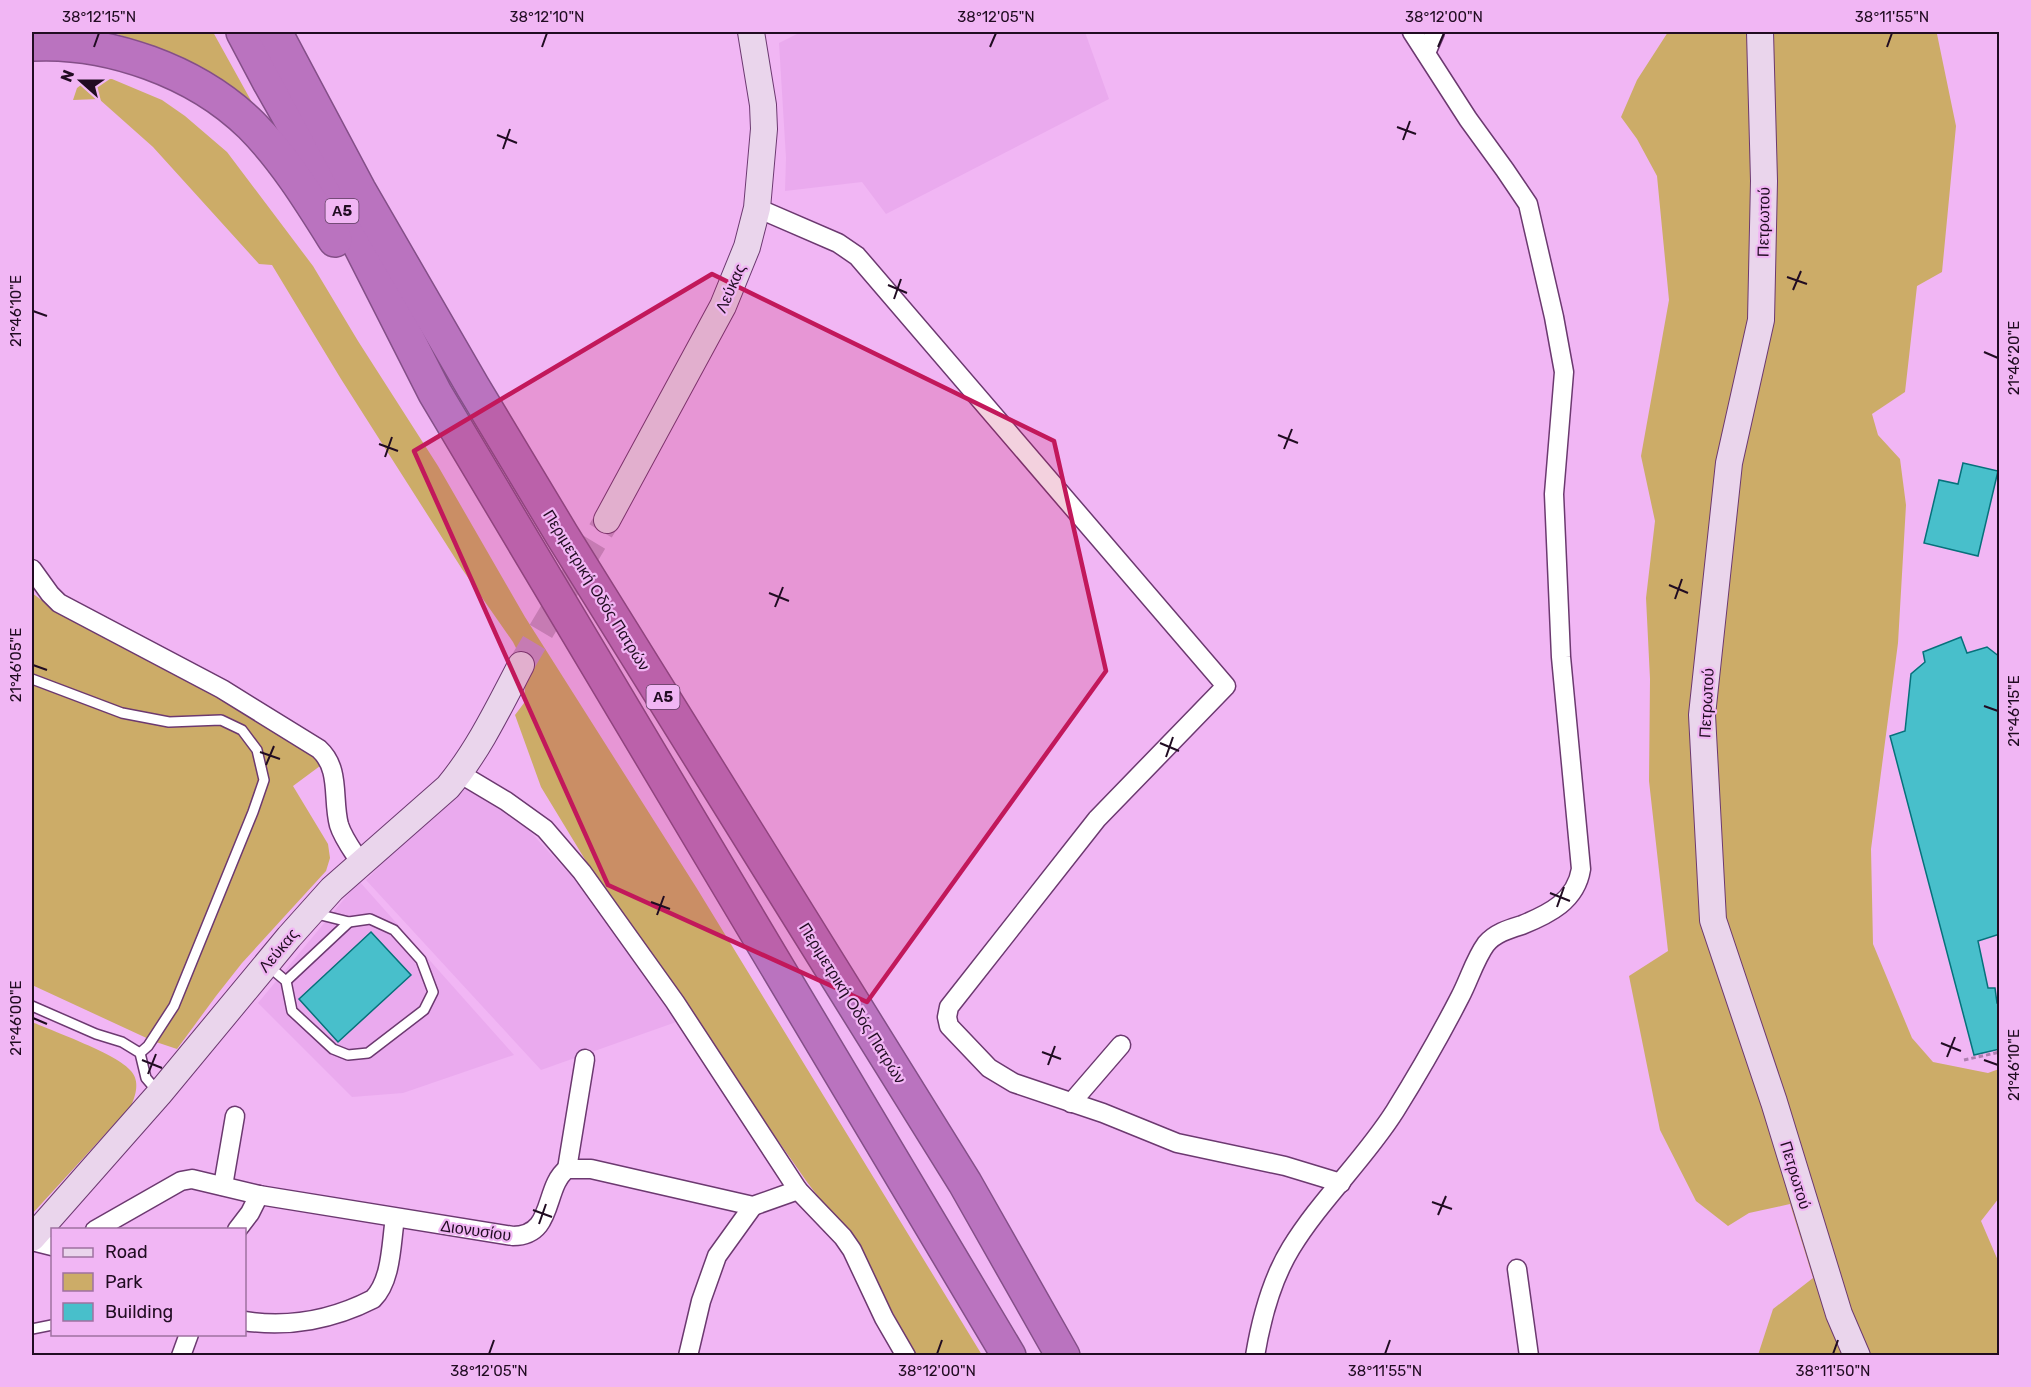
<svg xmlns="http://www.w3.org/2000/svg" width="2031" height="1387" font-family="Rubik,sans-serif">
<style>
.built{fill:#eaaaee}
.green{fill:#ccac68}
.building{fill:#48bfcb;stroke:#06717b;stroke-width:1.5}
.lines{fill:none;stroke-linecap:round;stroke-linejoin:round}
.secondary-tunnel{stroke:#c794ca;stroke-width:26;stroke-dasharray:26 13;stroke-linecap:butt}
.lane-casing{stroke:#6c3970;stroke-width:12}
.street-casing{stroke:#6c3970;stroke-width:21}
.secondary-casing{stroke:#6c3970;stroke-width:28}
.highway-casing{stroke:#844f88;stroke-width:36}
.path{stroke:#ad7eaf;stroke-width:3;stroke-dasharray:4.5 3;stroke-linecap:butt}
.lane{stroke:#fff;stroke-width:9}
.street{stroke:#fff;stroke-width:18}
.secondary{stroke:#ead5ec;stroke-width:26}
.highway{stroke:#ba73bf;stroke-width:33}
.marked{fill:#c2185b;fill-opacity:0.2;stroke:#c2185b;stroke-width:4.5;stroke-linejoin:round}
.ticks{fill:none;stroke:#210c22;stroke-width:2}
.labels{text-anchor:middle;stroke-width:4.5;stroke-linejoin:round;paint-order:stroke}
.shield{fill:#f1b6f4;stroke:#5f3f61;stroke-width:1.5}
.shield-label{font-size:15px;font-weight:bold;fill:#210c22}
.street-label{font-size:16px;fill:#210c22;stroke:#f1b6f4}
.neatline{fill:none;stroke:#210c22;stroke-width:2}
.ticks-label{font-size:15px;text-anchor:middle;fill:#210c22}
</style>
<rect width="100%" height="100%" fill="#f1b6f4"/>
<g class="built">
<path d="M801,32H1085L1109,99L886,214L862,182L785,191L786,158L779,43Z"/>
<path d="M461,783L525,826L600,907L679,1021L541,1070L366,880Z"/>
<path d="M359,881L514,1055L403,1093L352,1097L258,1003Z"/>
</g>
<g class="green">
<path d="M111,32H213L254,106L203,69L177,55Z"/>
<path d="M1668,32H1931L1937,34L1956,126L1942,272L1917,286L1905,392L1872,414L1878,435L1900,459L1906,505L1898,643L1871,849L1873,944L1912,1038L1933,1062L1988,1073L1999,1069V1198L1981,1221L1999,1263V1355H1758L1773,1309L1813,1278L1790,1204L1749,1213L1728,1226L1696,1201L1660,1130L1629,976L1668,951L1649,781L1650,679L1646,598L1655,521L1641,456L1669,300L1657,176L1637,139L1621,117L1637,80Z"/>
<path d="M90,78L112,79L162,100L185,116L227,152L313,266L358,341L438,466L525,617L696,887L982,1355H915L862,1254L807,1182L609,899L541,787L515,715L524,703L526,668L513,642L462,569L341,379L272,265L259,264L153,147L99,99L73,100L77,88Z"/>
<path d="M32,593L55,610L227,703L317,759L320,766L293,786L328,844L330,858L326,871L242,963L216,996L177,1049L153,1041L32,985Z"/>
<path d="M32,1022C53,1031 119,1055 131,1071C140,1081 136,1095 131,1106L32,1214Z"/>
</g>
<g class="building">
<path d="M1963,463L1998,471L1978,556L1924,543L1939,480L1958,484Z"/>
<path d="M1961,637L1967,653L1987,647L2000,657V934L1978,941L1988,988H1995L1997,1003H2000V1049L1974,1055L1890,736L1905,731L1911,674L1925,662L1923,652Z"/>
<path d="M371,932L411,975L338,1042L299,999Z"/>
</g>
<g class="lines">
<path class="secondary-tunnel" d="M521,665L607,520"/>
<g class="lane-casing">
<g id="lane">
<path d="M32,679L122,713L169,722L221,720L242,730L257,750L264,780L253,812L174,1006L148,1046L140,1053"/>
<path d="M267,965L286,981L292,1011L333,1049L348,1055L368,1053L424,1010L433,992L421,960L394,930L370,919L349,922L313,913"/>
<path d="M286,981L349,922"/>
<path d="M32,1006L96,1034L122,1042L140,1053L146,1078L158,1092"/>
<path d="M32,1329L52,1325"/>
</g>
</g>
<g class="street-casing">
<g id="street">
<path d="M1426,53L1435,32"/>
<path d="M757,208L838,243L857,256L1226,686L1097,819L949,1007L947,1017L949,1026L989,1068L1014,1083L1103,1113L1177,1143L1285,1166L1341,1183"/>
<path d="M32,569L50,594L59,603L222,689L319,749C341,769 332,799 339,825C343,838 353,851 360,862"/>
<path d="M459,773L506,801L545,829L582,872L675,1002L798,1190L843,1237L852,1250L884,1318L906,1356"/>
<path d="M1071,1103L1121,1045"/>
<path d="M567,1169L585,1059"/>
<path d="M223,1186L235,1116"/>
<path d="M95,1230L181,1181L192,1179L259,1195L513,1236C555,1236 543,1187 567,1169H591L753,1206L798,1190"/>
<path d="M237,1230L250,1213L259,1195"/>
<path d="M32,1241L52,1246"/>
<path d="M1517,1269L1529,1356"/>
<path d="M244,1321C289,1328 334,1319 373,1299C392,1280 391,1243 395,1218"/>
<path d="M181,1356L189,1334"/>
<path d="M688,1356L701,1301L717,1256L753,1206"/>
<path d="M1255,1356C1261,1320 1272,1279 1291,1248C1321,1199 1364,1160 1395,1111C1418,1074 1440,1036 1460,997C1469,980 1475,959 1486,944C1495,933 1509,929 1522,925C1549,914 1576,901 1581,869L1561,657L1554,494L1564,372L1554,317L1528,204L1505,170L1468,119L1412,32"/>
</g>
</g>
<g class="secondary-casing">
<g id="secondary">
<path d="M1760,32L1764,181L1761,320L1729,463L1702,715L1713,920L1774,1102L1839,1314L1857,1356"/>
<path d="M607,520L723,306L747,247L757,208L764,129L763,105L751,32"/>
<path d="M32,1238L159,1094L289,937L332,889L448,787C478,751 499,707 521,665"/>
</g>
</g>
<g class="highway-casing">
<g id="highway">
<path d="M243,32L270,83L344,214L435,393L1009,1356"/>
<path d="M275,32L359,190L473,387L562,535L965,1183L1063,1356"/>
<path d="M32,44C108,40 196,71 251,125C284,158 310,200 335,240"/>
</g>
</g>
<path class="path" d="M1964,1060L2000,1052"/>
<use href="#lane" class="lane"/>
<use href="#street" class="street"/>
<use href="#secondary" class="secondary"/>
<use href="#highway" class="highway"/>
</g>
<path class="marked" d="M712,274L1054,441L1106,671L867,1002L608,885L414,451Z"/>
<path class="ticks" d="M94,47L99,33M542,47L547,33M990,47L996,33M1438,47L1444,33M1887,47L1892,33M1397,127L1416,134M497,135L517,143M1403,140L1410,121M503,149L510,129M1787,277L1807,284M888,285L907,293M1793,290L1801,271M894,299L901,279M33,311L47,316M1984,352L1998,358M1278,435L1298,443M379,444L398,451M1284,449L1292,429M385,457L392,437M1669,585L1688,593M769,593L789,601M1675,599L1682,579M775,607L783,587M33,665L47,670M1984,706L1998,711M1160,743L1179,751M260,752L280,759M1166,757L1173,737M266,765L274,746M1550,893L1570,901M651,902L670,909M1557,907L1564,887M657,915L664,896M33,1018L47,1024M1941,1043L1961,1051M1042,1052L1061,1059M1947,1057L1955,1037M142,1060L162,1068M1984,1060L1998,1065M1048,1065L1055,1046M148,1074L156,1054M1432,1202L1452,1209M533,1210L552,1217M1438,1215L1446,1196M539,1224L546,1204M489,1354L494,1340M937,1354L942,1340M1385,1354L1390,1340M1833,1354L1838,1340"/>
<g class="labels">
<g class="shield">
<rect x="325.5" y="199" width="33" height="24" rx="4.5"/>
<rect x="646.5" y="685" width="33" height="24" rx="4.5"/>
</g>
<g class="shield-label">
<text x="342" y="216">Α5</text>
<text x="663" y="702">Α5</text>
</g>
<g class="street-label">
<text transform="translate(1763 222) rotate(-89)" y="6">Πετρωτού</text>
<text transform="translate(730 288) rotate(-66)" y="6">Λεύκας</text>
<text transform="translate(597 590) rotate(58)" y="6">Περιμετρική Οδός Πατρών</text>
<text transform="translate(1706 703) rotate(-87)" y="6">Πετρωτού</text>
<text transform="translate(278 950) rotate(-50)" y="6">Λεύκας</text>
<text transform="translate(853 1003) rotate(58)" y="6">Περιμετρική Οδός Πατρών</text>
<text transform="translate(1796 1175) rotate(73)" y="6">Πετρωτού</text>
<text transform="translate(476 1230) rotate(8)" y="6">Διονυσίου</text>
</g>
</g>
<rect width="2031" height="1387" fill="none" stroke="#f1b6f4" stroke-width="66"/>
<rect x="51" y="1228" width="195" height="108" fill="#f1b6f4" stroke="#9e72a0" stroke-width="1.5"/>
<rect x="63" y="1248" width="30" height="9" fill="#ead5ec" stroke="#9e72a0" stroke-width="1.5"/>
<text x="105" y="1258" font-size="18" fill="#210c22">Road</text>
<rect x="63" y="1273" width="30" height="18" fill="#ccac68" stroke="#9e72a0" stroke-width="1.5"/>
<text x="105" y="1288" font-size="18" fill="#210c22">Park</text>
<rect x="63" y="1303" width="30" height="18" fill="#48bfcb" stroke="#9e72a0" stroke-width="1.5"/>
<text x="105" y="1318" font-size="18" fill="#210c22">Building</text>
<g transform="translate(81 81) rotate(291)" stroke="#f1b6f4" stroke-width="4.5" paint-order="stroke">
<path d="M0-4.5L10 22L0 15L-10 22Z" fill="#210c22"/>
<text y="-9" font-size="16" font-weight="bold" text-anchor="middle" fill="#210c22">N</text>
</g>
<rect x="33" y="33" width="1965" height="1321" class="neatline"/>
<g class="ticks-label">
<text x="99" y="22">38°12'15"N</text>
<text x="547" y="22">38°12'10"N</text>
<text x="996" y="22">38°12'05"N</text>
<text x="1444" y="22">38°12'00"N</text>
<text x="1892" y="22">38°11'55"N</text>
<text transform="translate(16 311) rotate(-90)" y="5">21°46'10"E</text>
<text transform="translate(2014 358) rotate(-90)" y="5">21°46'20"E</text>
<text transform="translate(16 665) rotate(-90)" y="5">21°46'05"E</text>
<text transform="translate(2014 711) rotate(-90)" y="5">21°46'15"E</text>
<text transform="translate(16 1018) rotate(-90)" y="5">21°46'00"E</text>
<text transform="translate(2014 1065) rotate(-90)" y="5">21°46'10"E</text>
<text x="489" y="1376">38°12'05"N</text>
<text x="937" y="1376">38°12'00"N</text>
<text x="1385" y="1376">38°11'55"N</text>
<text x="1833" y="1376">38°11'50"N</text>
</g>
</svg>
